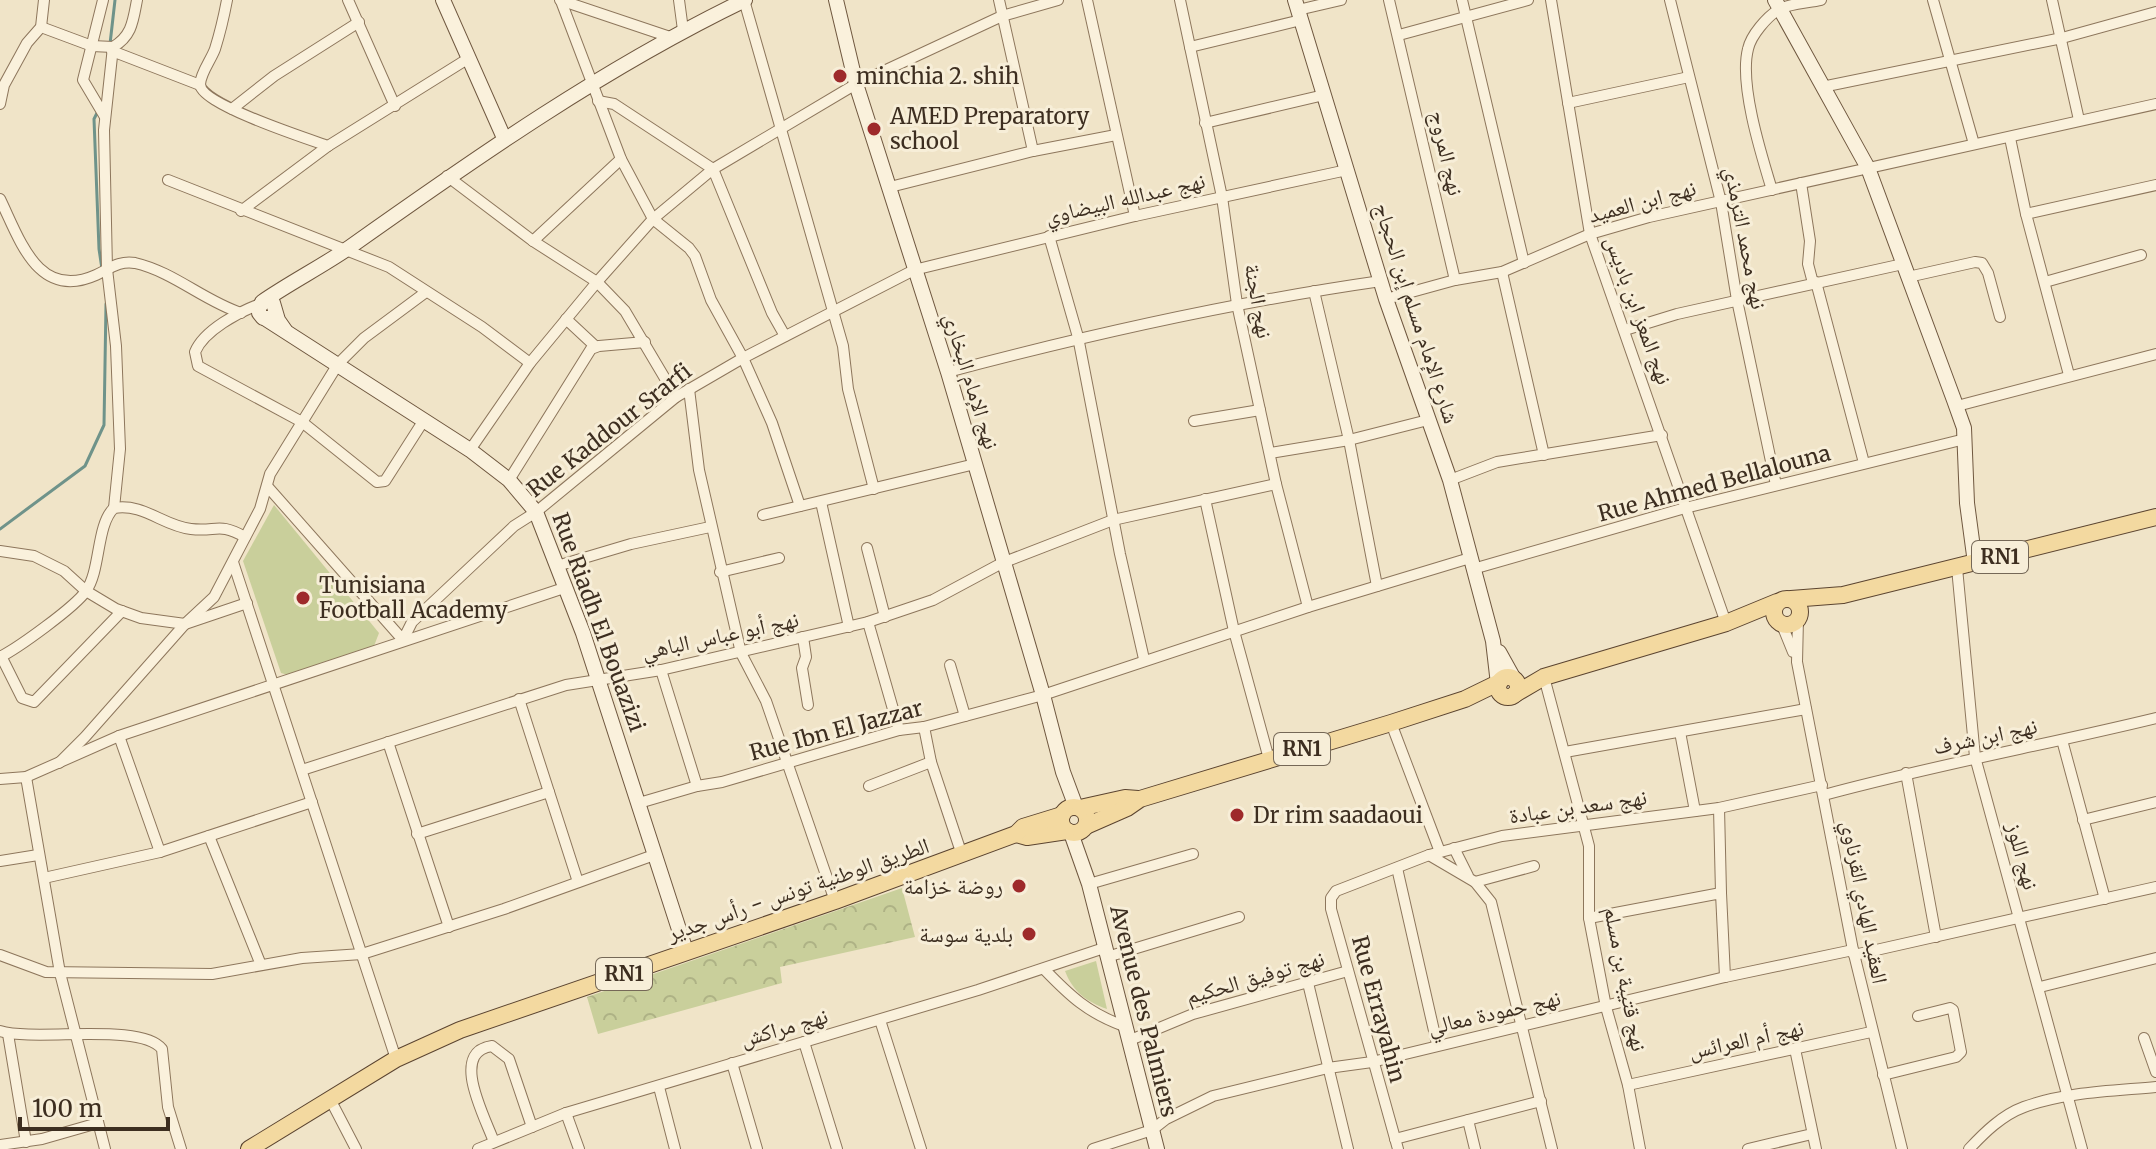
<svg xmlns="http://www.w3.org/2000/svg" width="2156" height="1149" font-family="Merriweather,'Noto Naskh Arabic',serif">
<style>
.grass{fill:#c9cf9b}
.forest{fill:url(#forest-crowns)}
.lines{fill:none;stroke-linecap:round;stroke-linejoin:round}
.stream{stroke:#6f938a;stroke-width:3}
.street-casing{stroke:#8d765c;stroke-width:12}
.secondary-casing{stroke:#6f573f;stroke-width:16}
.primary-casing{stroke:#5b4430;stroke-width:18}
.street{stroke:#faf1dc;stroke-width:10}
.secondary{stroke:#faf1dc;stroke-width:14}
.primary{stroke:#f3d9a0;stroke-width:16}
.poi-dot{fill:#9e2a2b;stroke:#f7eed8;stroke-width:3}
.labels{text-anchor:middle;stroke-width:6;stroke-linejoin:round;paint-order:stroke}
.shield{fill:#f7eed8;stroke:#756857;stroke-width:2}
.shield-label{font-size:20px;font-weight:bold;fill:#3d2e20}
.poi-label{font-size:22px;fill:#3d2e20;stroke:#f7eed8;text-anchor:start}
.street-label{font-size:22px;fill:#3d2e20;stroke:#f7eed8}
</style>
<defs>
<pattern id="forest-crowns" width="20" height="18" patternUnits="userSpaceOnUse" patternTransform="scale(2)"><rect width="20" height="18" fill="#c9cf9b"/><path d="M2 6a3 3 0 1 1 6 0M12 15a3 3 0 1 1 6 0" fill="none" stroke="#aeb285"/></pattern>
</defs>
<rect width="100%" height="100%" fill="#f0e4c8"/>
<g class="grass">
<path d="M274,505L379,633L374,646L288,675L281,673L243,561Z"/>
<path d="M1096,961L1107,1009C1087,1002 1073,992 1065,971Z"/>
</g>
<path class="forest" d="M902,888L915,937L780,967L782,983L598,1034L587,997Z"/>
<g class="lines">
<g class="stream">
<path d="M110,44L115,0"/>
<path d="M99,109L94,119L99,249L102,269"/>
<path d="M0,529L85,466L104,425L106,304"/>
</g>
<g class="street-casing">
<g id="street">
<path d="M103,0L83,80L105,117"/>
<path d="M227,0C224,16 220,33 215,49C211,60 201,72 200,84C200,104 308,139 328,146"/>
<path d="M348,0L395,106"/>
<path d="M560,0L670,37"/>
<path d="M679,0L683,30"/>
<path d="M744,0L843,346L848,389L874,489"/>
<path d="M999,0L1033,151"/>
<path d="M1087,0L1135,216"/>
<path d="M1180,0L1222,197L1237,304L1276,484L1308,607"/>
<path d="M1389,0L1455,280"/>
<path d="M1462,0L1524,263"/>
<path d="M1551,0L1590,234L1726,623"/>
<path d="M1670,0L1721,202L1737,300L1776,485"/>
<path d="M1933,0L1974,144"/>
<path d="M2052,0L2079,120"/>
<path d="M561,1L621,159L653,219L689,248L695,256L711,300L743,358L772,423L800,506"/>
<path d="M1298,10L1341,0"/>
<path d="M41,27L92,46L113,47L104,130L107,269L116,346L120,449L114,508"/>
<path d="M1399,35L1528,0"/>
<path d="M113,47C132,36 133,21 137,0"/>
<path d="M1190,47L1301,20"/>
<path d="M112,51L200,85"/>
<path d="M1822,87L2062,38L2156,12"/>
<path d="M598,101L614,104L713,169L772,313L785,336"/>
<path d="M1568,103L1689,77"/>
<path d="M0,104L4,85L27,43L41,27L44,0"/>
<path d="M232,109L274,76L359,22"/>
<path d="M1205,123L1324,95"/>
<path d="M2010,138L2026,214L2069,375"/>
<path d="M447,176L533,241L597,282L625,311L676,397"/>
<path d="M168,180L389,267L482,327L530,363"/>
<path d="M1801,183L1810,241L1808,264L1813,283"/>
<path d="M890,187L1033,151L1116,135"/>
<path d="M1772,190C1761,154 1739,84 1748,49C1751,35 1767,17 1778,10C1789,3 1809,3 1821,0"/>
<path d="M0,199C20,240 38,301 96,275C109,269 120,260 135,263C174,272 204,301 241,313"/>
<path d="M241,211L328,146L469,58"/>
<path d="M2026,214L2156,185"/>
<path d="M1049,236L1078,337L1120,554L1144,659"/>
<path d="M533,241L621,159"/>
<path d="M1502,272L1544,455"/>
<path d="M1908,277L1975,262L1982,263L1988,273L2000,317"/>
<path d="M1816,282L1864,463"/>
<path d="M2045,282L2141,255"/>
<path d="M1314,291L1349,440L1377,586"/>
<path d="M1386,299L1455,280L1502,272L1590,234L1649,217L2156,104"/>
<path d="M260,304C239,312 204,330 195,352L198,366L302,422L377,482L385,481L424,420"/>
<path d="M566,319L595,346"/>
<path d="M1625,330L1677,314L1903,264"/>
<path d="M948,372C1091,334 1234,302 1381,281"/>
<path d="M689,389L699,470L741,653L766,701L835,901"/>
<path d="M1957,406L2156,354"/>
<path d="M1194,421L1260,410"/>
<path d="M470,450L530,363L597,282L653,219L713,169L856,84L1002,16L1058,0"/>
<path d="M1270,453L1349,440L1428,420"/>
<path d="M509,480L591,349L599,346L645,342"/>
<path d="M1450,480L1497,462L1662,435"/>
<path d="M267,486L403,640L412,622L514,526L536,512L676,397L743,358L914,270L1135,216L1347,170"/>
<path d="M1205,499L1234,631L1269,759"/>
<path d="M821,502L849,627"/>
<path d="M763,515L975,464"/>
<path d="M867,548L885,617"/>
<path d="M0,551L34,556L64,571L86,591L116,609L141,618L185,624L247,603"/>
<path d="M233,562L396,1059"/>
<path d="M557,566L631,544L710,527"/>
<path d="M1957,568L1975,757L2082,1149"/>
<path d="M1473,569L1685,508L1965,439"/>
<path d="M720,572L779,558"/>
<path d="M1798,619L1797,662L1853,950L1902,1149"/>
<path d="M868,622L899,730"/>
<path d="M1782,625L1793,652"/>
<path d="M803,637L806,657L802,668L808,705"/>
<path d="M1,656L22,698L34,702L122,611"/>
<path d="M0,657C18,648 75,607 86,591C101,570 96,525 114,508C144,503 163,526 191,529C217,532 219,522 245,537"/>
<path d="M950,665L965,716"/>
<path d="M661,670L697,786"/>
<path d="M1544,677L1589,846V918L1606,1007L1628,1085L1640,1149"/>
<path d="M519,699L578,882"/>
<path d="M1391,723L1440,852"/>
<path d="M924,727L931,762L962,855"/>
<path d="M1680,732L1695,811"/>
<path d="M119,736L160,852"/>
<path d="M2062,740L2105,899"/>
<path d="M388,742L449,927"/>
<path d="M1565,752L1806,709"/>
<path d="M59,763L85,737L185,624L214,597L260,509L270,474L338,364L364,338L426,292"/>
<path d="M302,770L566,685L661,670L868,622L933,600L1002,563L1113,520L1276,484"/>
<path d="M1906,773L1936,937"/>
<path d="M26,777L60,973L105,1149"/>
<path d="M0,779L26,777L119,736L567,587"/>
<path d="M869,786L931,762"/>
<path d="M1824,795C1934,765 2045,745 2156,718"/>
<path d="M639,803L697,786L722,782L899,730L924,727L1043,695L1308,607L1470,558"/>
<path d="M1719,808L1721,893"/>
<path d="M2083,820L2156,802"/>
<path d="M417,834L549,792"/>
<path d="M209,836L261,965"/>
<path d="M1454,848L1468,876"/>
<path d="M1429,855L1475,882L1491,902L1552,1149"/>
<path d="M0,861L38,855"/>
<path d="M1397,868L1437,1044"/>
<path d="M44,878L160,852L312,802"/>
<path d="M1475,882L1534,866"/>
<path d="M1089,884L1193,854"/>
<path d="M1589,918L1721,893L1725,977"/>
<path d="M0,955L46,972L212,974L302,958L362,954L504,909L654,855"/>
<path d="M1854,955L2156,887"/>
<path d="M1107,957L1239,917"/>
<path d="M1044,969C1070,996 1088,1013 1124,1026"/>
<path d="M1308,983L1348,1149"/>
<path d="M2040,987L2156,958"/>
<path d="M880,1020L921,1149"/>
<path d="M0,1031C36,1042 141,1022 162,1049L168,1107L181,1149"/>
<path d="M8,1034L26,1142"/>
<path d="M2144,1038L2156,1072"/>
<path d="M1128,1041L1193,1014L1348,971"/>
<path d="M804,1042L837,1149"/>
<path d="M1795,1049L1816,1149"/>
<path d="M732,1063L757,1149"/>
<path d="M1883,1075L1956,1057L1961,1052L1953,1010L1950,1008L1918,1016"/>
<path d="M1628,1085L1871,1032"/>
<path d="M659,1087L675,1149"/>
<path d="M330,1099L356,1149"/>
<path d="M566,1113L579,1149"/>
<path d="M1468,1120L1475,1149"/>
<path d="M1395,1139L1541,1101"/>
<path d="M494,1142C485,1117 449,1052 492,1046L509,1059L532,1127"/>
<path d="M0,1145L42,1139L98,1123"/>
<path d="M478,1149L566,1113L978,990L1104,948"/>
<path d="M1093,1149L1152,1130L1166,1119L1213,1096L1328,1068L1372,1062L1725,977L1853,950"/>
<path d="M1398,1149L1331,909V898L1336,891L1429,855L1502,836L1719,808L1822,785"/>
<path d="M1748,1149L1812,1134"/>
<path d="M1969,1149C1984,1133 2002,1115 2024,1107C2065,1092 2113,1091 2156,1087"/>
</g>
</g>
<g class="secondary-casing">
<g id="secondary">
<path d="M443,0L504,138"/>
<path d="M836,0L856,84L948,372L1043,695L1063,772L1076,807"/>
<path d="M1295,0L1386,299L1450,480L1493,641L1498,684"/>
<path d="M1775,0L1868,168L1954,400L1964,428L1967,503L1975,563"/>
<path d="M262,302C291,282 321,267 350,247C477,157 604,68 745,0"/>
<path d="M276,314L272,318H263L259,313V307L265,301L273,303L278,320L285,330"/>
<path d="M266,319L470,450L509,480L536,512L583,633L686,951"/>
<path d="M1499,652L1514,679"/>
<path d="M1071,833L1089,884L1157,1149"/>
</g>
</g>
<g class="primary-casing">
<g id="primary">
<circle cx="1787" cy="612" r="13"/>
<path d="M1791,599L1843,595L2156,517"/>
<circle cx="1508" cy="687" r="10"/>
<path d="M1515,694L1544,677L1726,623L1777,602"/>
<circle cx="1074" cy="820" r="13"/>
<path d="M1080,808L1125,798L1138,799"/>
<path d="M1086,826L1127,808L1140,799L1391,723L1465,699L1500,682"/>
<path d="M1016,834L1027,837L1067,831"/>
<path d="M249,1149L396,1059L460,1030L835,901L1016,834L1023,827L1062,815"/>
</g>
</g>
<use href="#street" class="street"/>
<use href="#secondary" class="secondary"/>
<use href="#primary" class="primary"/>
</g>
<g class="poi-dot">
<circle cx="840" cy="76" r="8"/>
<circle cx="874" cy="129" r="8"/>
<circle cx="303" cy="598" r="8"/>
<circle cx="1237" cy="815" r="8"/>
<circle cx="1019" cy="886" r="8"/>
<circle cx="1029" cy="934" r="8"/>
</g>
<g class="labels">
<g class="shield">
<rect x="1972" y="541" width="56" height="32" rx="6"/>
<rect x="1274" y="733" width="56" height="32" rx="6"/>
<rect x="596" y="958" width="56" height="32" rx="6"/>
</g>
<g class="shield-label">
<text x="2000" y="564">RN1</text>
<text x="1302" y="756">RN1</text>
<text x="624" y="981">RN1</text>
</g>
<g class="poi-label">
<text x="856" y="84">minchia 2. shih</text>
<text x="890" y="124">AMED Preparatory<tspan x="890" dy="25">school</tspan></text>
<text x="319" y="593">Tunisiana<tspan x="319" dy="25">Football Academy</tspan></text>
<text x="1253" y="823">Dr rim saadaoui</text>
<text x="1003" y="894" text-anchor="end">روضة خزامة</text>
<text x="1013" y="942" text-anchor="end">بلدية سوسة</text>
</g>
<g class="street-label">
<text transform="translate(1447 153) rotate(77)" y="8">نهج المروج</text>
<text transform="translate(1125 198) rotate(-13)" y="8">نهج عبدالله البيضاوي</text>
<text transform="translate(1642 201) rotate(-15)" y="8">نهج ابن العميد</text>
<text transform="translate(1746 238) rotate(79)" y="8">نهج محمد الترمذي</text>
<text transform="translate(1259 301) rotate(80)" y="8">نهج الجنة</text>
<text transform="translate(1639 310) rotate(70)" y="8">نهج المعز ابن باديس</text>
<text transform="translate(1417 313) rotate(72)" y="8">شارع اﻹمام مسلم إبن الحجاج</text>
<text transform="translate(972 381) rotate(73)" y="8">نهج الإمام البخاري</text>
<text transform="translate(609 430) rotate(-38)" y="8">Rue Kaddour Srarfi</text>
<text transform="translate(1714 483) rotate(-15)" y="8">Rue Ahmed Bellalouna</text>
<text transform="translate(599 622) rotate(70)" y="8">Rue Riadh El Bouazizi</text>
<text transform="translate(720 635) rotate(-12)" y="8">نهج أبو عباس الباهي</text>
<text transform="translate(836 730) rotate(-15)" y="8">Rue Ibn El Jazzar</text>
<text transform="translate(1985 736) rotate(-12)" y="8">نهج ابن شرف</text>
<text transform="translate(1578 806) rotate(-8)" y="8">نهج سعد بن عبادة</text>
<text transform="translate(2023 856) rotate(75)" y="8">نهج اللوز</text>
<text transform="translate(798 889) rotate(-19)" y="8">الطريق الوطنية تونس - رأس جدير</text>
<text transform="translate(1865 902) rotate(79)" y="8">العقيد الهادي القرناوي</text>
<text transform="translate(1255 977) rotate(-16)" y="8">نهج توفيق الحكيم</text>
<text transform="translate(1626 979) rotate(79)" y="8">نهج قتيبة بن مسلم</text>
<text transform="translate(1379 1009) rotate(75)" y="8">Rue Errayahin</text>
<text transform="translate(1144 1011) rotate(76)" y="8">Avenue des Palmiers</text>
<text transform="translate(1494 1012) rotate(-13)" y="8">نهج حمودة معالي</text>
<text transform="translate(784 1027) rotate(-16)" y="8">نهج مراكش</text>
<text transform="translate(1746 1039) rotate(-12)" y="8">نهج أم العرائس</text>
</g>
</g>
<path d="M20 1117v12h148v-12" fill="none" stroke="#3d2e20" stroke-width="4"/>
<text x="32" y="1117" font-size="24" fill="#3d2e20" stroke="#f7eed8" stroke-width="6" paint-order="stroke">100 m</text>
</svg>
